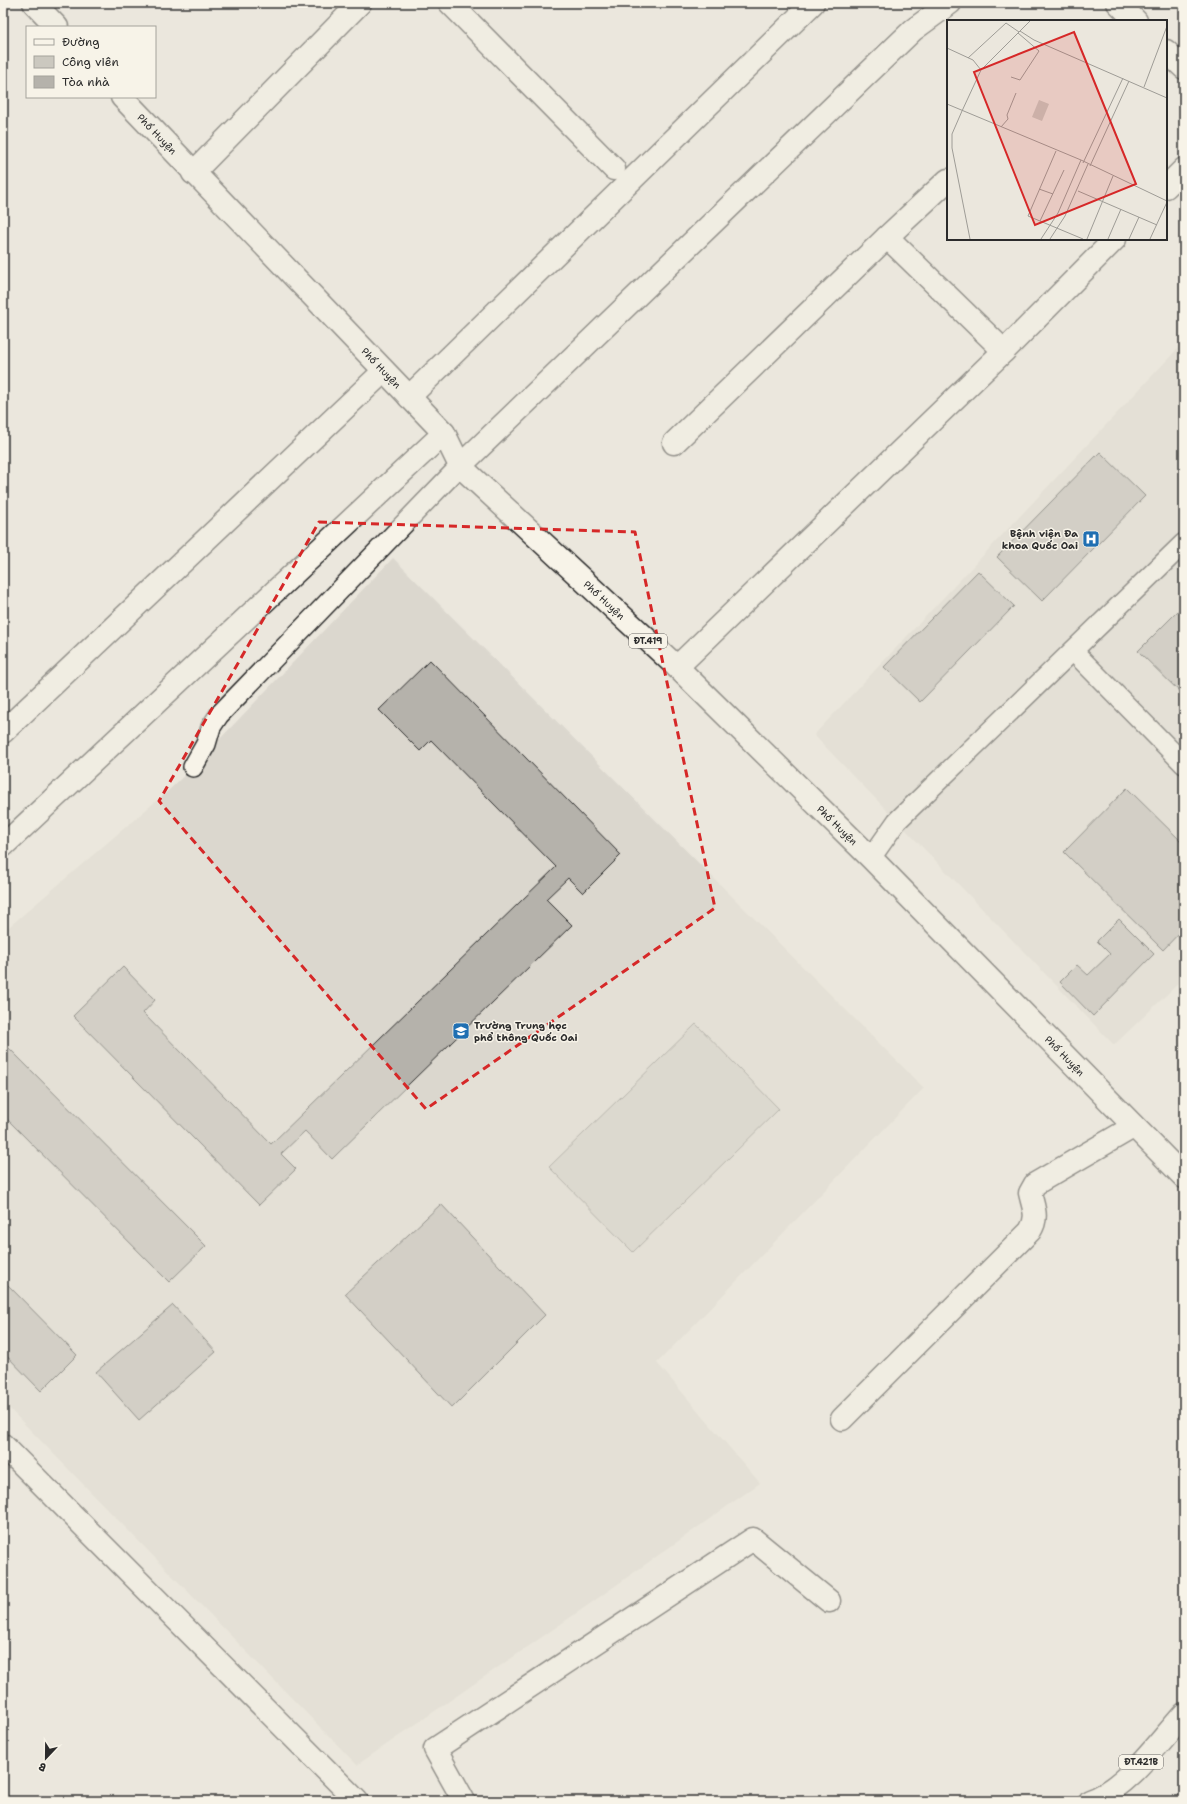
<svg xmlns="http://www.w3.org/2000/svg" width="1187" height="1804" font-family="'Shantell Sans',sans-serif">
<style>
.built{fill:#dbd7ce}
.green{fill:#cbc8bf;stroke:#7b7a75}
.building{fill:#b5b2ab;stroke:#2b2b2b}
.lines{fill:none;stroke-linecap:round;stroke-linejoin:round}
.lane-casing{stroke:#2b2b2b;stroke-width:22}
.street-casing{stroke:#2b2b2b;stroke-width:25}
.secondary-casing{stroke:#2b2b2b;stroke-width:25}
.primary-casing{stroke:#2b2b2b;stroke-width:25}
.lane{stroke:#f7f3e8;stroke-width:19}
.street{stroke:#f7f3e8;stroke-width:22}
.secondary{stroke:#f7f3e8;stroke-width:22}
.primary{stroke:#f7f3e8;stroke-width:22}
.marked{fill:none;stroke:#d62828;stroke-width:3;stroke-dasharray:8 5;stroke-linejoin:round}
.labels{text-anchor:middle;stroke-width:3;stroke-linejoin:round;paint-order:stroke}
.shield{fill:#f7f3e8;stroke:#686764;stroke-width:1}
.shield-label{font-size:9px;font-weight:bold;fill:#2b2b2b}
.street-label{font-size:10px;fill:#2b2b2b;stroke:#f7f3e8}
.poi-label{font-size:10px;font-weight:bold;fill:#2b2b2b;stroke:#f7f3e8;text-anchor:end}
.inset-road{fill:none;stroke:#9e9c96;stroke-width:1}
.view{fill:#d62828;fill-opacity:0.15;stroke:#d62828;stroke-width:2}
.inset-edge{fill:none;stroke:#2b2b2b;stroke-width:2}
</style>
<rect width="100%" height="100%" fill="#ebe7dd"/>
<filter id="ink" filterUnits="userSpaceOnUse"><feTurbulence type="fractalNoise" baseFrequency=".025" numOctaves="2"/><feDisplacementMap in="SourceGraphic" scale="8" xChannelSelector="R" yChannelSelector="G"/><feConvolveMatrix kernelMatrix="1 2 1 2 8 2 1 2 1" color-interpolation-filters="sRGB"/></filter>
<g filter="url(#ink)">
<g class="built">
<path d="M1184,342V978L1114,1045L814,735Z"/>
<path d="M393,558L924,1088L657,1363L760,1483L591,1603L357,1765L3,1402V932L169,790L193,767Z"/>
</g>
<path class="green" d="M696,1024L779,1109L633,1252L549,1167Z"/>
<g class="building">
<path d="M1100,452L1145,496L1042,601L997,557Z"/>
<path d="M978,571L1014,606L920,702L884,667Z"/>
<path d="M1184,605V696L1138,651Z"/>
<path d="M430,660L621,855L583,893L568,878L546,899L572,925L332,1159L305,1131L281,1154L296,1169L259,1205L73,1016L123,967L155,1000L143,1013L271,1144L556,867L431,740L420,751L379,710Z"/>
<path d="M1127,788L1184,844V928L1163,950L1064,852Z"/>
<path d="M1119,919L1154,954L1093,1016L1060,982L1077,965L1088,975L1110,954L1097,941Z"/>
<path d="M3,1042L206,1246L169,1282L3,1115Z"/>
<path d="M441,1204L545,1315L452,1408L345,1294Z"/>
<path d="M3,1280L77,1355L41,1391L3,1352Z"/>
<path d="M173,1305L216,1352L139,1420L96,1372Z"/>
</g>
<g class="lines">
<g class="lane-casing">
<g id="lane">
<path d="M1073,651L1184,764"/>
<path d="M193,767L206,744L211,727L219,715L460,466"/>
<path d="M871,858L897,821L1184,543"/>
</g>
</g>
<g class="street-casing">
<g id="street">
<path d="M450,3L614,169"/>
<path d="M1118,3L1136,21"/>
<path d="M1166,51L1184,68"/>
<path d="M193,173L360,3"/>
<path d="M1166,187L1184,169"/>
<path d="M887,237L1004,351"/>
<path d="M674,443L887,237L948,180"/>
<path d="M677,667L1004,351L1115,239"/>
<path d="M3,732L384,371"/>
<path d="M3,846L444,433"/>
<path d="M842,1419L1030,1231C1039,1217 1033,1207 1030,1193L1035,1184L1133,1127"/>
<path d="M3,1445L357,1801"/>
<path d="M464,1801L435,1749L753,1539L829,1601"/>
</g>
</g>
<g class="secondary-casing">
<g id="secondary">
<path d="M409,397L813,3"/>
<path d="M460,466L913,30L950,3"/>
</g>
</g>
<g class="primary-casing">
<g id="primary">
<path d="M34,3L57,27"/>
<path id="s1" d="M122,97L444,433L460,466L677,667L871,858L1184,1177"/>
<path d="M1090,1801C1127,1788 1158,1743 1184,1714"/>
</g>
</g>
<use href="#lane" class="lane"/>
<use href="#street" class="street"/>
<use href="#secondary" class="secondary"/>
<use href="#primary" class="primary"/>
</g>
</g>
<path d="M0 0H1187V1804H0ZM319,522L635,532L715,908L426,1109L159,801Z" fill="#ebe7dd" fill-opacity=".55" fill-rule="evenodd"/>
<path class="marked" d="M319,522L635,532L715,908L426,1109L159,801Z"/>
<defs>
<g id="hospital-square" transform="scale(0.9)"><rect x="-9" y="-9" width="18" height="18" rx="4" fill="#1f6fb2" stroke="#f7f3e8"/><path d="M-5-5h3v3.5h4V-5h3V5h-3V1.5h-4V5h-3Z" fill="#fff"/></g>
<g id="school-square" transform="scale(0.9)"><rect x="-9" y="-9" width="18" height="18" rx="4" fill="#1f6fb2" stroke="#f7f3e8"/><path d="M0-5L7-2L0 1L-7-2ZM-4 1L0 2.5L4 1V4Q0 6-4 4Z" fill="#fff"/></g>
</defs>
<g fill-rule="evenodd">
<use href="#hospital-square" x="1091" y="539"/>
<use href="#school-square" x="461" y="1031"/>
</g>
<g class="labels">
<g class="shield">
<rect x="629" y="634" width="38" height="14" rx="3"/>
<rect x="1119" y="1755" width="44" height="14" rx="3"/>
</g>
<g class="shield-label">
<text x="648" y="644">ĐT.419</text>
<text x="1141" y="1765">ĐT.421B</text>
</g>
<g class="street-label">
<text dy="4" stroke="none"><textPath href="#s1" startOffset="51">Phố Huyện</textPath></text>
<text dy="4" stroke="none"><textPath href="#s1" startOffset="375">Phố Huyện</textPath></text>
<text dy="4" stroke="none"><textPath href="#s1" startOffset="699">Phố Huyện</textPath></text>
<text dy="4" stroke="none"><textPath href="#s1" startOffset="1023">Phố Huyện</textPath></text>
<text dy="4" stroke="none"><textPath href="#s1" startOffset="1347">Phố Huyện</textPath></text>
</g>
<g class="poi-label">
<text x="1078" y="537">Bệnh viện Đa<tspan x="1078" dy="12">khoa Quốc Oai</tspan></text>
<text x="474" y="1029" text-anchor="start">Trường Trung học<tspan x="474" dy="12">phổ thông Quốc Oai</tspan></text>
</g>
</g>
<g transform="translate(947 20)">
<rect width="220" height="220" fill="#ebe7dd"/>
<path d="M92,80L102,84L95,101L85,97Z" fill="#cbc8bf"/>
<path class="inset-road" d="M73,11L87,20L220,78M0,28L26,40L34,50M21,38L59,3L72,12M64,57L73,60L92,31L71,13M197,67L220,6M0,84L134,140L220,181M15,91L5,114V128L23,219M15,91L34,50L83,1M54,107L61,99L60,95L69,73M109,131L81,196L136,219M136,143L176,58M143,146L182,61M92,169L106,174M131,171L210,205M93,201L117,150M94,219L111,193L134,140M103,219L118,196L141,144M140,219L166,156M161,219L174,189M182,219L192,197M203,219L220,182"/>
<path class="view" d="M127,12L189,164L88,205L27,52Z"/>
<rect width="220" height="220" class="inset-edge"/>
</g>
<rect width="1187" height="1804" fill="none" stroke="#f7f3e8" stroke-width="16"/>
<rect x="8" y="8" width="1171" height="1788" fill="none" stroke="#2b2b2b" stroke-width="1.5" filter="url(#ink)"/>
<rect x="26" y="26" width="130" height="72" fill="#f7f3e8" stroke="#a5a39c"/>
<rect x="34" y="39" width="20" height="6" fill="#f7f3e8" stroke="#a5a39c"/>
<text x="62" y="46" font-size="12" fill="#2b2b2b">Đường</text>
<rect x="34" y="56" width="20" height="12" fill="#cbc8bf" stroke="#a5a39c"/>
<text x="62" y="66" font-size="12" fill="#2b2b2b">Công viên</text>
<rect x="34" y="76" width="20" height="12" fill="#b5b2ab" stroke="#a5a39c"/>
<text x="62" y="86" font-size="12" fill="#2b2b2b">Tòa nhà</text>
<g transform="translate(46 1758) rotate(202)" stroke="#f7f3e8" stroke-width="3" paint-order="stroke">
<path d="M0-3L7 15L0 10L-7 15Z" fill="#2b2b2b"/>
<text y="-6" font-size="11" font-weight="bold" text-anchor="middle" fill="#2b2b2b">B</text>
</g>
</svg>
